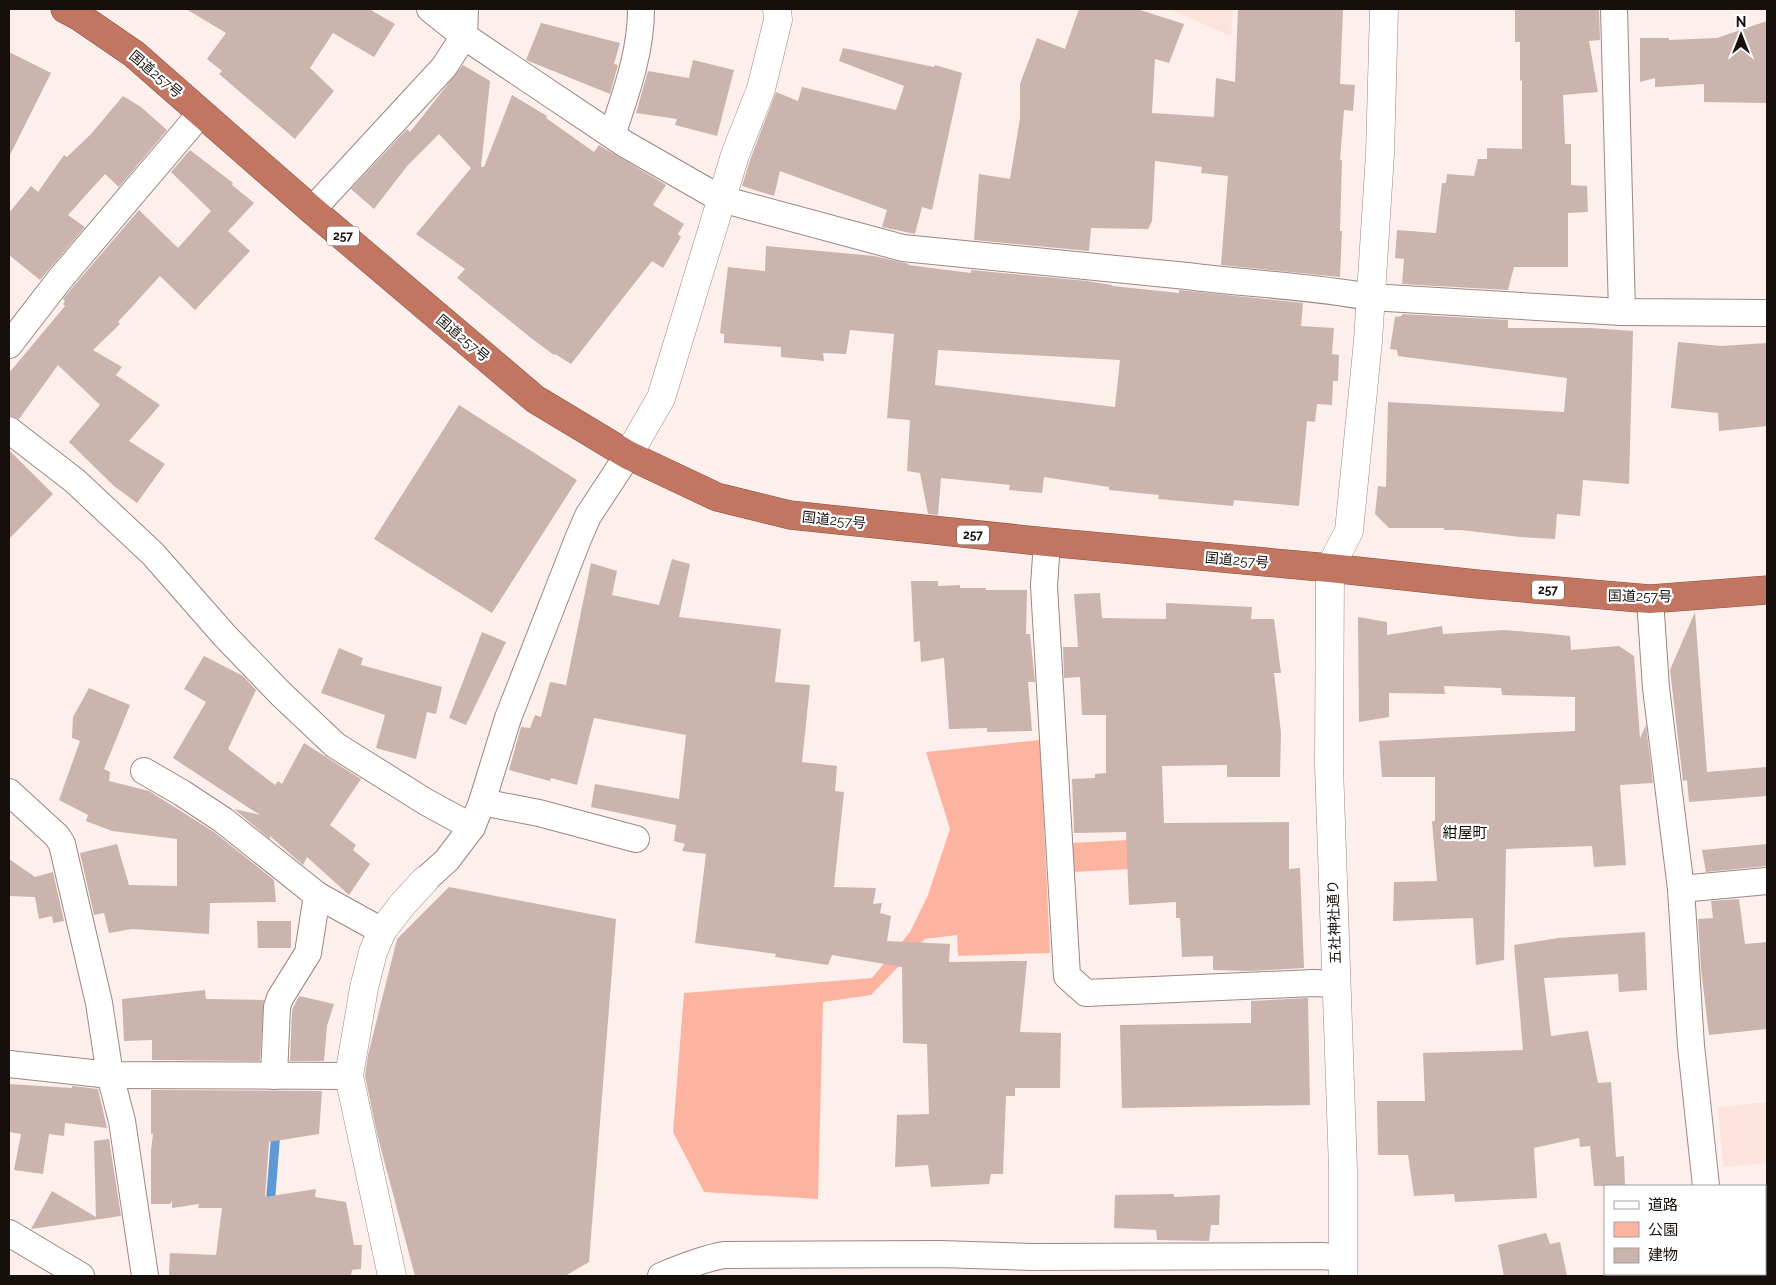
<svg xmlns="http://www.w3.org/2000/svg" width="1776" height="1285" font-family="Raleway,'Noto Sans JP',sans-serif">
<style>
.built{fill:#fce3dc}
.green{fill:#fcb4a0}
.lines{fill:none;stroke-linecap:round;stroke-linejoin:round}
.stream{stroke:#5d98d7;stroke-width:9}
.building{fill:#cab4ad;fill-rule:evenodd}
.street-casing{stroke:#9c8781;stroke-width:28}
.secondary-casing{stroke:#9c8781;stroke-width:29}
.highway-casing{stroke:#865243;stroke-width:29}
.street{stroke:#fff;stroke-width:26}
.secondary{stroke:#fff;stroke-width:28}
.highway{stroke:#c27661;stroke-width:28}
.labels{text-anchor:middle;stroke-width:4.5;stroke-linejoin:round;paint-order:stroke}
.shield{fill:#fff;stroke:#5c5755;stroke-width:1}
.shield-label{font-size:12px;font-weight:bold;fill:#160f0c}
.street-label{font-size:14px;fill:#160f0c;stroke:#fff}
.neighbourhood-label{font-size:15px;fill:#160f0c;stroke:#fff}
</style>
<rect width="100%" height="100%" fill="#fdefeb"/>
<g class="built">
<path d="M1169,9H1233L1231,36Z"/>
<path d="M1767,1102V1163L1723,1167L1718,1107Z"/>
</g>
<g class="green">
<path d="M1040,740L1050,953L958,956L957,935L925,939L871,995L823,1002L818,1199L704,1192L673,1132L684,993L872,978L910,932L928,895L950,829L926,752Z"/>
<path d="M1147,839L1148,868L1072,872L1071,843Z"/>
</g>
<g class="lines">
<path class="stream" d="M270,1207L276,1131"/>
</g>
<g class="building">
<path d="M186,9H369L395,24L374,57L333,33L310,68L334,91L295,139L219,74L222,71L207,59L226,33Z"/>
<path d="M1079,9H1137L1184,24L1169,63L1155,59L1152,113L1214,117L1216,78L1235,82L1238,9H1343L1340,84L1355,85L1353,111L1344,110L1340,160H1342L1340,231H1342L1340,277L1221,265L1228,176L1201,173L1202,167L1155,161L1152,221L1148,229L1091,228L1089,251L974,240L979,174L1010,179L1020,118V84L1037,38L1065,49Z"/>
<path d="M1515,9H1599L1600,40L1589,41L1598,92L1563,95L1565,144H1571V185L1587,186L1588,212L1568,213V267H1514L1508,290L1402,284L1404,259L1395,258L1397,230L1436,233L1442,183H1446L1447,174L1474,176L1478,159H1487V148L1522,149V80L1520,81V42H1515Z"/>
<path d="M1767,21V103L1704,102V84L1655,87V78L1640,82V38H1669V40L1717,38Z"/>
<path d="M541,23L620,43L614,64L618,65L610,94L526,60Z"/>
<path d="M843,48L934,67L935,65L962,73L932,210L922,207L915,234L882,227L887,210L780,171L774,196L742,186L750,160L776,92L798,101L802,87L896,110L904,86L839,61Z"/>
<path d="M9,52L51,73L9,157Z"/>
<path d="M693,60L734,70L717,136L675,125L677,119L636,113L648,71L689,78Z"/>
<path d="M463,65L490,81L481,167H484L512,95L547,116L546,118L594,152L599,145L666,185L653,205L684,224L678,234L681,237L663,268L652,261L571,364L555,354L554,355L531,338L457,278L465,269L416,234L471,168L439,134L408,165L374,209L351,189L407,129L410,132Z"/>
<path d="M123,96L141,107L167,130L119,187L105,174L68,215L85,227L40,280L9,255V213L31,186L38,192L64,155L67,157L91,134Z"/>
<path d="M190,150L233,183L232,185L254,203L228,231L250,251L195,310L160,276L118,322L120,324L93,350L122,367L116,375L160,405L129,441L165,464L137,503L114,486L69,442L100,405L58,365L19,419L9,415V373L65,306L63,304L65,301L63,299L72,288L139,210L178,248L211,211L171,172Z"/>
<path d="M766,246L874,256L909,264L908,265L971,273V270L1087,281L1112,285V286L1179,293V290L1303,303L1301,326L1334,328L1332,354L1339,355L1338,381H1333L1332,405L1317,404L1315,422L1307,421L1299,506L1234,500L1233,506L1158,499L1159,495L1109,490V487L1044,477L1042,493L1009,490L1010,485L941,478L938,515L928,514L920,473L907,471L910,420L887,418L894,334L850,330L846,354L823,353L824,361L781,357V347L724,343V334L720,333L728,267L765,271ZM938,350L1120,360L1115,407L935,385Z"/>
<path d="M1402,314L1508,320V328H1591L1633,331L1629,484L1583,480L1580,516L1557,514L1555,539L1520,537L1461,530H1444V528H1389L1375,514L1378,486L1386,487L1388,402L1564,412L1567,378L1398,356L1397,350L1390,349L1395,317L1402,316Z"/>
<path d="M1678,342L1722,346L1767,343V426L1719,431L1718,413L1671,408Z"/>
<path d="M459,405L577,480L492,613L374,539Z"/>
<path d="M9,450L53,494L9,539Z"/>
<path d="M672,559L690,564L679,617L781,629L775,682L810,685L802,762L837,766L835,791L844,792L834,887L876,888L873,904L882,903L880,913L891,916L887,941L950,944L949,962L1027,961L1020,1032L1061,1033L1060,1088H1015V1096H1006L1003,1174H991L989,1184L931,1187L928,1165L895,1167L897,1115L929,1114L927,1044L903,1043L902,967L832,955L828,965L775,957L776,954L695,943L706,854L682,851L685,844L674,841L676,825L591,807L595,784L679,799L686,735L594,718L577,785L551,778L550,781L509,770L521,727L530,728L535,715L541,717L550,682L566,685L591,563L617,571L612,595L659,605Z"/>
<path d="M911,581H938V586L960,585V588H986V590H1027L1026,634H1030L1035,682H1028L1032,731L987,732V728L949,729L944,658L921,662L920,641L914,642Z"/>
<path d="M1100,593L1102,618L1166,619V603L1252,607L1251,619H1274L1281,673H1274L1281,733L1280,777H1227V765L1162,766L1164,823L1289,822V869L1300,868L1304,968L1250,971L1213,970V956L1182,957L1180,918H1176V902L1129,905L1126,832L1074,833L1072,779L1095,778V774L1106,773V715H1082L1080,677L1064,678L1063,647H1078L1074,594Z"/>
<path d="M1695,612L1707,772L1767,767V796L1689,802L1687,780L1683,781L1670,670Z"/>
<path d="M1358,617L1387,622V635L1442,626L1443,634L1504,630L1552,634L1570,636L1571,650L1619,646L1634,656L1640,738L1646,725L1653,783L1620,785L1626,865L1594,867L1592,846L1506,849L1504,960L1476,965L1473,918L1393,921L1394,882L1437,881L1432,821H1435V777H1382L1379,741L1575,731V697L1502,695L1501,688L1444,686L1445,694L1389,693V717L1359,722Z"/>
<path d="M482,632L506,642L466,725L449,718Z"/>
<path d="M339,648L363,658L361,665L442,687L436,714L427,712L416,759L376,748L385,715L321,693Z"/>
<path d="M204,656L243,676L256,690L228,749L275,785L278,781L282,784L304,743L361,779L330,825L356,845L353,850L370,864L349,895L307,857L303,865L270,836V839L234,809L260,815L173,758L206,702L184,689Z"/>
<path d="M89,688L130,705L104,769L110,772L109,781L149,791L214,832L274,880L276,902L210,903L209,934L132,929L109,933L104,913L94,915L80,853L117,844L129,885L177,886V839L112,831L86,821L88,815L59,800L80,741L72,738L73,717Z"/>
<path d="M1767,844V866L1706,872L1702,850Z"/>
<path d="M9,859L35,877L53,872L64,921L53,923L52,916L39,919L35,897L9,896Z"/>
<path d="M449,887L616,919L589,1262L565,1276H415L377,1134L365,1076L368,1055L397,939Z"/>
<path d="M1739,899L1745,944L1767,942V1029L1709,1035L1701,969L1698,919L1713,918L1711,901Z"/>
<path d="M257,921H291V948H258Z"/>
<path d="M1645,932L1647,990L1619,992L1618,974L1544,978L1551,1036L1588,1031L1598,1083L1611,1082L1616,1157L1624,1156L1625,1186H1594L1590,1146L1580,1147L1579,1138L1534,1148L1537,1198L1455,1202L1454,1194L1414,1196L1408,1155H1378L1377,1101H1425L1423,1053L1523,1050L1514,945L1558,938Z"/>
<path d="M205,990L206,999L264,1000L260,1061L152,1060V1040L124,1041L122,999Z"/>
<path d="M299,996L334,1004L327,1026L324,1061H290L292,1010Z"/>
<path d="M1308,998L1310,1105L1122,1108L1120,1025L1251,1023V1001Z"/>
<path d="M9,1084L72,1088V1086L98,1089L107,1128L65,1123L64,1136L49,1134L43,1174L14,1170L21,1134L9,1132Z"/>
<path d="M151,1090L322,1091L319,1134L269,1142L265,1197L316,1189L315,1197L346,1202L354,1245H362L361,1269L352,1270L351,1275L342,1276H169L170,1253L216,1255L222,1208H198L199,1204L172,1208V1201L170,1204H151V1151L153,1134H151Z"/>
<path d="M109,1139L121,1216L31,1229L52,1191L96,1217L94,1141Z"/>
<path d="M1174,1194V1197L1220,1195L1219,1225H1211L1209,1241L1157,1240L1156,1230L1114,1228L1115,1195Z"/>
<path d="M1546,1233L1550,1244L1560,1242L1567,1276H1504L1498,1245Z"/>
</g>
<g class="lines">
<g class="street-casing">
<g id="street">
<path d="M430,9L464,36L625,144L721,199L903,248L1187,276C1248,284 1310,286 1370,297L1622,312L1767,313"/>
<path d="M1614,9L1622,312"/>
<path d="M612,135C626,93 641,53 641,9"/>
<path d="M312,210L444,67L464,36L465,9"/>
<path d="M9,345L60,279L201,113"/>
<path d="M9,430L75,481L153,554L225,636L281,694L335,745L426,802L472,827"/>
<path d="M1047,542L1044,586L1067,976L1086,993L1314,983L1336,984"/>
<path d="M1650,599L1656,688L1681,889L1691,1046L1706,1186"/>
<path d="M144,771L182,793L223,820L317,895L382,931"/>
<path d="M9,792L57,836L62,844L99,1003L110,1075L122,1121L145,1276"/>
<path d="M482,802L539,813L636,839"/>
<path d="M425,880L447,860L472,827L482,802L508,718L578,539L588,516L628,455"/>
<path d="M1681,889L1767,881"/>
<path d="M9,1064L110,1075L349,1076"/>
<path d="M274,1076L277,1007L280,998L308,953L317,895"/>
<path d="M9,1233L81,1276"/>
<path d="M1714,1274V1276"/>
<path d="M661,1276C682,1267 702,1259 724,1255L940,1254L1033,1257L1322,1256L1343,1258"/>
</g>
</g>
<g class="secondary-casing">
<g id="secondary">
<path d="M628,455L661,398L735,155L761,89L778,20L777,9"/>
<path d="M392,1276L349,1076L364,988L373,952L382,931L402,905L425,880"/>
<path d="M1343,1276V1169L1329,766L1330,568L1349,531L1368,341L1380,154L1384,9"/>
</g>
</g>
<g class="highway-casing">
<path id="highway" d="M65,9L80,17L134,54L312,210L535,399L628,455L717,497L790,515L1047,542L1330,568L1477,584L1650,599L1767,590"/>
</g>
<use href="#street" class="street"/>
<use href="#secondary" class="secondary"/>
<use href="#highway" class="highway"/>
</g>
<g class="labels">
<g class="shield">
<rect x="327" y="226.5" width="32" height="19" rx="4"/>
<rect x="957" y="525.5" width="32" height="19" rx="4"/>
<rect x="1532" y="580.5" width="32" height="19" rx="4"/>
</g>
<g class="shield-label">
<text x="343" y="240">257</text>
<text x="973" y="539">257</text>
<text x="1548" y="594">257</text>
</g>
<g class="street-label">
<text transform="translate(156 74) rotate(40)" y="5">国道257号</text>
<text transform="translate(463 338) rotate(40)" y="5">国道257号</text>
<text transform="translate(834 520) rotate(6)" y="5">国道257号</text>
<text transform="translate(1237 560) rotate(5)" y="5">国道257号</text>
<text transform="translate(1640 596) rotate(1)" y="5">国道257号</text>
<text transform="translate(1334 922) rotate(-92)" y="5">五社神社通り</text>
</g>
<g class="neighbourhood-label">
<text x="1465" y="838">紺屋町</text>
</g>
</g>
<rect width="1776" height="1285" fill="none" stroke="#160f0c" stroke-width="20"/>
<rect x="1604" y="1185" width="162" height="90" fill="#ffffff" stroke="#a29f9e"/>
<rect x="1614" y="1201" width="25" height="8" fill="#ffffff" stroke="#a29f9e"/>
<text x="1648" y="1210" font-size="15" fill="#160f0c">道路</text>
<rect x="1614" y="1222" width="25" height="15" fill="#fcb4a0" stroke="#a29f9e"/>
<text x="1648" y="1235" font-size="15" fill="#160f0c">公園</text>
<rect x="1614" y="1248" width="25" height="15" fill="#cab4ad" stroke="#a29f9e"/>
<text x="1648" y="1260" font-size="15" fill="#160f0c">建物</text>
<g transform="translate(1741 35)" stroke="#ffffff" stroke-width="4" paint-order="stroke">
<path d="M0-4L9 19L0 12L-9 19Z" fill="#160f0c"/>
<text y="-8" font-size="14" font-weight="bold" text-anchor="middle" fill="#160f0c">N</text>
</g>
</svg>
